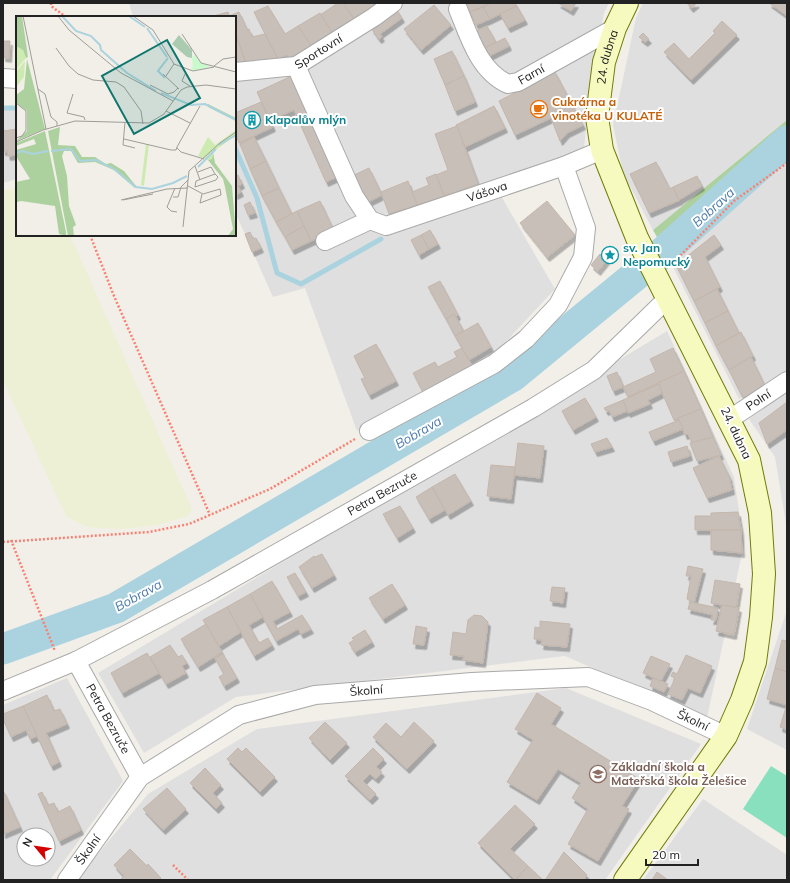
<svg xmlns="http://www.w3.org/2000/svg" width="790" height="883" font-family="Mulish,sans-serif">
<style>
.residential{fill:#e0dfdf;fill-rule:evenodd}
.farmland{fill:#eef0d5}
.forest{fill:#add19e}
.pitch{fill:#88e0be}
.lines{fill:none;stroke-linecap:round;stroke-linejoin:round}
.stream{stroke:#aad3df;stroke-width:5}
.river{stroke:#aad3df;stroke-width:31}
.building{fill:#c7bfb8;stroke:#c4b6ab;filter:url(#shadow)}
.minor-casing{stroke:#a9a9a9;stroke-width:20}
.secondary-casing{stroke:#707d05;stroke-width:24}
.path{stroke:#fa8072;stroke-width:2.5;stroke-dasharray:2 2;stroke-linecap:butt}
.minor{stroke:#fff;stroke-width:18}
.secondary{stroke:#f7fabf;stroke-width:22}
.labels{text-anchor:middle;stroke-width:4;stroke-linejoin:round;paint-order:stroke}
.street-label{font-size:12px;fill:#222;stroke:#fff}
.food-label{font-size:12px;font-weight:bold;fill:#c56008;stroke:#fff;text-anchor:start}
.culture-label{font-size:12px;font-weight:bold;fill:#0d838f;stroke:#fff;text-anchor:start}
.education-label{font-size:12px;font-weight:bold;fill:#785e54;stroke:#fff;text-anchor:start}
.water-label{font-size:13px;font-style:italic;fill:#4a7aab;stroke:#fff}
.inset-river{fill:none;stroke:#aad3df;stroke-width:2}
.inset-road{fill:none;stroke:#9f9d99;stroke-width:1}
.view{fill:#0f766e;fill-opacity:0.15;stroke:#0f766e;stroke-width:2}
.inset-edge{fill:none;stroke:#222;stroke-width:2}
</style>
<defs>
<filter id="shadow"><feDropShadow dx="2.5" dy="4.5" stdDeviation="0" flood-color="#0004"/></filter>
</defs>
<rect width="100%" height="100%" fill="#f2efe9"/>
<g class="residential">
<path d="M129,3H609L604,13L590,86L584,149L494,184L555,289L489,360L357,431L305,288L273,297L235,212V17H133Z"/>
<path d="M643,3H787V120L653,230L623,173L613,125L636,18Z"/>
<path d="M3,108L17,110V179L3,183Z"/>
<path d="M787,157V370L773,381L739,399L668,257L762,175Z"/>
<path d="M667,331L734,477L744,544L707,718L565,656L236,697L144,753L98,673Z"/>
<path d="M787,390V530L775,457L749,419Z"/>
<path d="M787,610V750L747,729Z"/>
<path d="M67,678L123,781L50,880H3V705ZM24,835H48V859H24Z"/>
<path d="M566,688L701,744L605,880H76L148,794L257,729Z"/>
<path d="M703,799L787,855V880H643Z"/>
</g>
<path class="farmland" d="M17,187V235H70L191,507L192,511L188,516L158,525L124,529L95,528L85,526L66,516L3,381V191Z"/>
<path class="forest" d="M787,120V157L762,175L668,257L653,230Z"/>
<path class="pitch" d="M771,766L787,776V838L743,809Z"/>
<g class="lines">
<g class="stream">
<path d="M3,108H17"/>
<path d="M235,148L257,198L277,273L301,284L381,239"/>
</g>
<path class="river" d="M3,649L116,608L513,376L653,261L787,141"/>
</g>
<g class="building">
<path d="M338,3H343L355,20L333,34L320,15Z"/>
<path d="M343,3H373L376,7L355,20Z"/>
<path d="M471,3H491L470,12L466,5Z"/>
<path d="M491,3H515L517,6L490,19L483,7Z"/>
<path d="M558,3H576L571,11Z"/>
<path d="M687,3H697L691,8Z"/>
<path d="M769,3H787V16L776,8Z"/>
<path d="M434,5L451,25L421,50L404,29Z"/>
<path d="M268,6L285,34L298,26L313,48L294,60L289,58L287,55L278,59L254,12Z"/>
<path d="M517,6L525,20L508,28L500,14Z"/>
<path d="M483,7L490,19L476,25L470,12Z"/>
<path d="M397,10L402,18L380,34L382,37L379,39L371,28Z"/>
<path d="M228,12L230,17H210Z"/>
<path d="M239,12L247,30L249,29L252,37L265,34L278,59L247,66L235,31V17L229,16Z"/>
<path d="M320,13L333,34L313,48L298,26Z"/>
<path d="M722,21L737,35L691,80L664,52L674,43L689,59L715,33L713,31Z"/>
<path d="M487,26L496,42L485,48L476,31Z"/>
<path d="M643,33L649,39L645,42L639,37Z"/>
<path d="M235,38H237L247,66L235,67Z"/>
<path d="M505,38L509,46L489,56L485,48Z"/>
<path d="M3,41H10L9,58L3,57Z"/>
<path d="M452,51L464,76L445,85L434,59Z"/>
<path d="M555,72L583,125L567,133L560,141L551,118L515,135L499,101Z"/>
<path d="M296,74L339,176L326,182L294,110L270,120L257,92Z"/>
<path d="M464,76L475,102L455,111L445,85Z"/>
<path d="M261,102L273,127L239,143L235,133V113Z"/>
<path d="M494,106L505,128L465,147L456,125Z"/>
<path d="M457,126L478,184L444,196L436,175L448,170L435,134Z"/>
<path d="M17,129V155L8,156L7,151H3V131Z"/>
<path d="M254,137L266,161L250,169L240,144Z"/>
<path d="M266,161L279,188L262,196L250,169Z"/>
<path d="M656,162L670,189L673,187L680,200L649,213L630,174Z"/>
<path d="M369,168L382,195L364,204L350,177Z"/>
<path d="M436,174L444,196L417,205L412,192L429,185L426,178Z"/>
<path d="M238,175L242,184L238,186L241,192L235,195V177Z"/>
<path d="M697,176L702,186L679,200L673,187Z"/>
<path d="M408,181L417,205L389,214L381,192Z"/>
<path d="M279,188L292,214L276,222L262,196Z"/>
<path d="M320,201L334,231L311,241L297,211Z"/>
<path d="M547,201L575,235L547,257L520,223Z"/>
<path d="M250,202L255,213L248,215L244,205Z"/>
<path d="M297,211L304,226L285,237L276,222Z"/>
<path d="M304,226L311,241L292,250L285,237Z"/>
<path d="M430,230L438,244L429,249L421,235Z"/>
<path d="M250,232L253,239L256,238L261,248L252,252L245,234Z"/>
<path d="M421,235L429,249L419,255L411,240Z"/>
<path d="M714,235L721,245L705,257L720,287L694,301L676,265Z"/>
<path d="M600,254L607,260L598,271L591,265Z"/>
<path d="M440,281L458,315L456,317L454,314L446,319L428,287Z"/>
<path d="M717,289L728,311L705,323L694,301Z"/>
<path d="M728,311L739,333L716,346L705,323Z"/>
<path d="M454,314L464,331L455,336L446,319Z"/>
<path d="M478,323L491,347L469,360L455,336Z"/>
<path d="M741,332L753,356L729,370L716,346Z"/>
<path d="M376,344L396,381L369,395L361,379L365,378L354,356Z"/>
<path d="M462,348L473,367L423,392L413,373L435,362L438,367L457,357L454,352Z"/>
<path d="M673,348L684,371L628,397L623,387L656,372L650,359Z"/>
<path d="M751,357L765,386L743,398L729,370Z"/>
<path d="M684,371L701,409L674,420L658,383Z"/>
<path d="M617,372L623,387L613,391L607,376Z"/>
<path d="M659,384L662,393L648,400L650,404L628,413L623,400Z"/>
<path d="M585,398L596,417L573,430L562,411Z"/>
<path d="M623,400L627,411L612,417L609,410L606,411L604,408Z"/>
<path d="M787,402V430L767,444L759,423Z"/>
<path d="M701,409L713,437L692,443L688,434L685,435L678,418Z"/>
<path d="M679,420L683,429L653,441L649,432Z"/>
<path d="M713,437L721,455L697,461L690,443Z"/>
<path d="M607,438L612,447L595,452L591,444Z"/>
<path d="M518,443L544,446L540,478L514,475Z"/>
<path d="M687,446L690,456L671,462L668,452Z"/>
<path d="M719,456L729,476L732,490L707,498L693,468Z"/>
<path d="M491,465L515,467L511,499L487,496Z"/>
<path d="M455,474L471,501L448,515L432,487Z"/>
<path d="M432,487L445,510L429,519L416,497Z"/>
<path d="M400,506L413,528L397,538L383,514Z"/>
<path d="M738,512L741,530H695V516H711V513Z"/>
<path d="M711,530H741L742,553L711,550Z"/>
<path d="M322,554L334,575L312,588L299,567L314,556L315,557Z"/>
<path d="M688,566L703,569L694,603L687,599L691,576H686Z"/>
<path d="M295,573L306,592L298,596L287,577Z"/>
<path d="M715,580L740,584L736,608L711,603Z"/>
<path d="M272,581L290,612L273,621L277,629L302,615L311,629L301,634L298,629L276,641L250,594Z"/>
<path d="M392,584L405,605L383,619L369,598Z"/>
<path d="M552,587L565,588L563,603L550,601Z"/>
<path d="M250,594L263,617L249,625L259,643L268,638L272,645L254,656L227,607Z"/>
<path d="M690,602L718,608L716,620H711L713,615L688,609Z"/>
<path d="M722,605L739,608L734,635L716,631Z"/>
<path d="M227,607L241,632L219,646L203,620Z"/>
<path d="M474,615L482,616L488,622L483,663L463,660L464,656L450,655L453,632L466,634L468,620Z"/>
<path d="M540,621L570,624L567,647L541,645L542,640L534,639L535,627L540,628Z"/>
<path d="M206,624L222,652L198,667L181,639Z"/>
<path d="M416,626L427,628L424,645L413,644Z"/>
<path d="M365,630L372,642L355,652L349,643L354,640L352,638Z"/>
<path d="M782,640L787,641V672L775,668Z"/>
<path d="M170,645L178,657L182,655L187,663L182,666L186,673L166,684L150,657Z"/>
<path d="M147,653L159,673L122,693L111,673Z"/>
<path d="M223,654L237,678L224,686L219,677L224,674L215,658Z"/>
<path d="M686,655L712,666L700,693L688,688L682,700L668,694L675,678L671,676L673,672L677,674Z"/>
<path d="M651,656L670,664L661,681L643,673Z"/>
<path d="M775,668L787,672V705L767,699Z"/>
<path d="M653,678L668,684L664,692L650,686Z"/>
<path d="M537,693L561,708L551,724L639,779L622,806L629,809L598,861L568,844L588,809L572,798L581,783L558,769L537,800L507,782L533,740L515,729Z"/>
<path d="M47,695L54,711L60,709L67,724L46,733L59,762L51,766L23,706Z"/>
<path d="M23,706L37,736L30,739L26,730L11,737L3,719V714Z"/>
<path d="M786,707H787V730L780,727Z"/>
<path d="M325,722L347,743L330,760L309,738Z"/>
<path d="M414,722L434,741L407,769L373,737L386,723L401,737Z"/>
<path d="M238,748L242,752L246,748L275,777L260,792L227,759Z"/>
<path d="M373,748L384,759L376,767L382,772L376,779L370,774L363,781L376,794L370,800L345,776Z"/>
<path d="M205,768L221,785L213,793L222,803L216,809L190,783Z"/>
<path d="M167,788L186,809L163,830L143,809Z"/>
<path d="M3,790L20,827L3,834Z"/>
<path d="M42,792L48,805L54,803L58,812L70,806L81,830L59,841L38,794Z"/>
<path d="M515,805L535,824L510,849L528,866L515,880L478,843Z"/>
<path d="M130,849L147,866L148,864L161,878L159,880H120L124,876L114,865Z"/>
<path d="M564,852L587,875L584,880H545Z"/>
<path d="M528,866L543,880H516Z"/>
<path d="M657,872L668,880H652Z"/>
</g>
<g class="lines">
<g class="minor-casing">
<g id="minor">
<path id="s1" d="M458,9C469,36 479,71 508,84L518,82L615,28"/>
<path id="s2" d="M296,66L354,196L370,220L386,226L564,166L602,150"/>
<path id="s3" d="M235,72L296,66L374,17L393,3"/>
<path d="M3,78L17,79"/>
<path d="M325,241L370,220"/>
<path id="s4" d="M730,419L787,381"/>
<path d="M369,431L494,364L526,339L558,305L583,257L586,228L564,166"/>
<path id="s5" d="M76,661L140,777"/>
<path id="s6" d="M3,691L76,661L212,590L533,408L594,370L668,298"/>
<path id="s7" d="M67,880L140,777L239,715L315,695L472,682L588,677L652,701L726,736"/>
</g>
</g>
<g class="secondary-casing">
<g id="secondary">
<path id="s8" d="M625,880L726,736L742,700L755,662L761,617L764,574L760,513L749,460L637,238L602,150L597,117L604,62L615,28L627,3"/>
</g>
</g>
<g class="path">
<path d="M51,3V6L66,17"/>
<path d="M90,235L114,296L210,515"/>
<path d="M672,264L734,201L787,163"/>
<path d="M11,540L55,651"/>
<path d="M3,542L149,532L189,524L270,489L355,439"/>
<path d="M173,865L188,880"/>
</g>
<use href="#minor" class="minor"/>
<use href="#secondary" class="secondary"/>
</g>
<defs>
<g id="cafe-ring" transform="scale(0.9)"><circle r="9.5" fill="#fff" stroke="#e8710a" stroke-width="1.5"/><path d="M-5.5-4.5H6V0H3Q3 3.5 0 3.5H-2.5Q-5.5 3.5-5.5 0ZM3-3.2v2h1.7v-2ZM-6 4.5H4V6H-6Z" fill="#e8710a"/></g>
<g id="building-ring" transform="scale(0.9)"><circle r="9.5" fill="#fff" stroke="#0f9aa8" stroke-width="1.5"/><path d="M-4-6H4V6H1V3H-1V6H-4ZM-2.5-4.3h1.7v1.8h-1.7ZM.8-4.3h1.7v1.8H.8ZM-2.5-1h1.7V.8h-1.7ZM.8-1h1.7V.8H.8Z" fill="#0f9aa8"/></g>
<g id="sight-ring" transform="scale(0.9)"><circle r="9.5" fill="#fff" stroke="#0f9aa8" stroke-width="1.5"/><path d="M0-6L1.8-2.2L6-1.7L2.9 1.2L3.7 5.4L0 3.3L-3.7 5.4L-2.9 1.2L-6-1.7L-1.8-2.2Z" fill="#0f9aa8"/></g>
<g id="school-ring" transform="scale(0.9)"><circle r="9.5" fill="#fff" stroke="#8d6e63" stroke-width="1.5"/><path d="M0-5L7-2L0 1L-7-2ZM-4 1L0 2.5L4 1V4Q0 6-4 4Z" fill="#8d6e63"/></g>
</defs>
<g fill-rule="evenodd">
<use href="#cafe-ring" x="539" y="109"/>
<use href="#building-ring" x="252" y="120"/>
<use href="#sight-ring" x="610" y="255"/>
<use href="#school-ring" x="598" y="774"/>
</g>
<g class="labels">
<g class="street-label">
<text dy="4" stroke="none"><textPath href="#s3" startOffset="88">Sportovní</textPath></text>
<text dy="4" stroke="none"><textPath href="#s8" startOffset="897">24. dubna</textPath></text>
<text dy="4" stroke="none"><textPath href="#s1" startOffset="118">Farní</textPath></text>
<text dy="4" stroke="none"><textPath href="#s2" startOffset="295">Vášova</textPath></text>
<text dy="4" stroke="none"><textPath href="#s4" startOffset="34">Polní</textPath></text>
<text transform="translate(736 433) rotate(65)" y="4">24. dubna</text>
<text dy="4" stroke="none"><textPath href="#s6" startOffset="428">Petra Bezruče</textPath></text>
<text dy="4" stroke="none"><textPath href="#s7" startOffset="373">Školní</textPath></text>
<text dy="4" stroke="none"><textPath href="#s5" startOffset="66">Petra Bezruče</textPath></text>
<text dy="4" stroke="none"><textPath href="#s7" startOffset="709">Školní</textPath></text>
<text dy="4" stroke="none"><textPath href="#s7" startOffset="37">Školní</textPath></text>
</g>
<g class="food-label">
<text x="552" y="106">Cukrárna a<tspan x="552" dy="14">vinotéka U KULATÉ</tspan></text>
</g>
<g class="culture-label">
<text x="265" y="124">Klapalův mlýn</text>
<text x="623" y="252">sv. Jan<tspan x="623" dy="14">Nepomucký</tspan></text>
</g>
<g class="education-label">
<text x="611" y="771">Základní škola a<tspan x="611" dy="14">Mateřská škola Želešice</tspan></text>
</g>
<g class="water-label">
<text transform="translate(713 207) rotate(-42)" y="5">Bobrava</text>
<text transform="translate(418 432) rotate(-30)" y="5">Bobrava</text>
<text transform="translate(138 595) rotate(-29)" y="5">Bobrava</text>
</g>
</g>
<g transform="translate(16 16)">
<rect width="220" height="220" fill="#f2efe9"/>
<path d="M0,30L7,34L10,42L0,54ZM9,45L8,61L0,71V56ZM220,114V119L197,136L196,143L192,144L182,140L192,121L199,129ZM130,128H133L128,170L125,169Z" fill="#cdebb0"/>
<path d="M0,0H6L12,41L10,42L7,34L0,30ZM11,43L29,113L0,125L11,115V95L0,87V79L8,73ZM192,88L220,102V105L192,91ZM44,111L42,129L59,130L66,141H79L90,148L95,147L108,155L120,170L119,172L98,154L79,146L62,147L55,135H48L46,140L51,160L53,190L60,209L57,211L58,220H52L32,115ZM29,115L50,216V220L43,218L39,190L5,185L1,186L0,191V166L14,163L0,140V134L20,128L18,123L0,130V127ZM197,136L199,147L216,170L220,220H212L217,213L209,171L207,163L192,144L196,143Z" fill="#add19e"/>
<path d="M163,19L176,34V42L171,41L156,28Z" fill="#aacbaf"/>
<path d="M179,38L182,44L194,51L174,55L177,51L176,42Z" fill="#c8facc"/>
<path class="inset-river" d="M46,0L60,15L75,20L84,29L85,34L111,57L140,75M113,0L129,11M131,12L151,41M149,62L142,55L152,42M145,77L175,89L189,88L220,104M203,129L220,119M35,135L55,133L64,145L80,144L98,153L120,171L136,173L157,167L171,160M0,137L6,135L17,138L32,135M182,151L200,133"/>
<path class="inset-road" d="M7,0L30,113M42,0L53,14L105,57L157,85M117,0L137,14L158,48L177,55L198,51M166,18L185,47L220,56M40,32L53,50L62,58L77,64L100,66L108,71L125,95L127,108M198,50L207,43L220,41M147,58L163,73M169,58L166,65L174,70M150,60L158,48M134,69L152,78L158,76L162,72M22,73L29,78L35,101L41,106V110M57,78L51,97L68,101L69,104M0,87L10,95V114L6,120L0,122M150,95L174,107M109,106L107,129L119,132M108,123L155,134H160L161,131M0,126L27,114L59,105L133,107L148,98L165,74L171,71L190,69L220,73M161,131L184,90M161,132L165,136L188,143M179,150L184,164M182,156L195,151L199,158L180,165L179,171L200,164L202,161L199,158M172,170L187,178L204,173L205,179L184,187L186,178M159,172L151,191L155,195L161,196M157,181H162L165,171L172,164M105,184L151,173L172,172M107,184L137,178M167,211L173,155L204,127L220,116"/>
<path class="view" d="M151,24L184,82L118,118L86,60Z"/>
<rect width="220" height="220" class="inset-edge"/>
</g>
<rect width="790" height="883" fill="none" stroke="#222222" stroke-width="8"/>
<g transform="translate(36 847) rotate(299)"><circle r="19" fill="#ffffff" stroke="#a7a7a7"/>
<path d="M0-3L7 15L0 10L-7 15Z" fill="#d40000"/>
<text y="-6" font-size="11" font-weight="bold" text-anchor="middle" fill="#222222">N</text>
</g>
<path d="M646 859v6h52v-6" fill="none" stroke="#222222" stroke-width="2"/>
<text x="652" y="859" font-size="12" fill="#222222" stroke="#ffffff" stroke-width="3" paint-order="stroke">20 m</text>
</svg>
